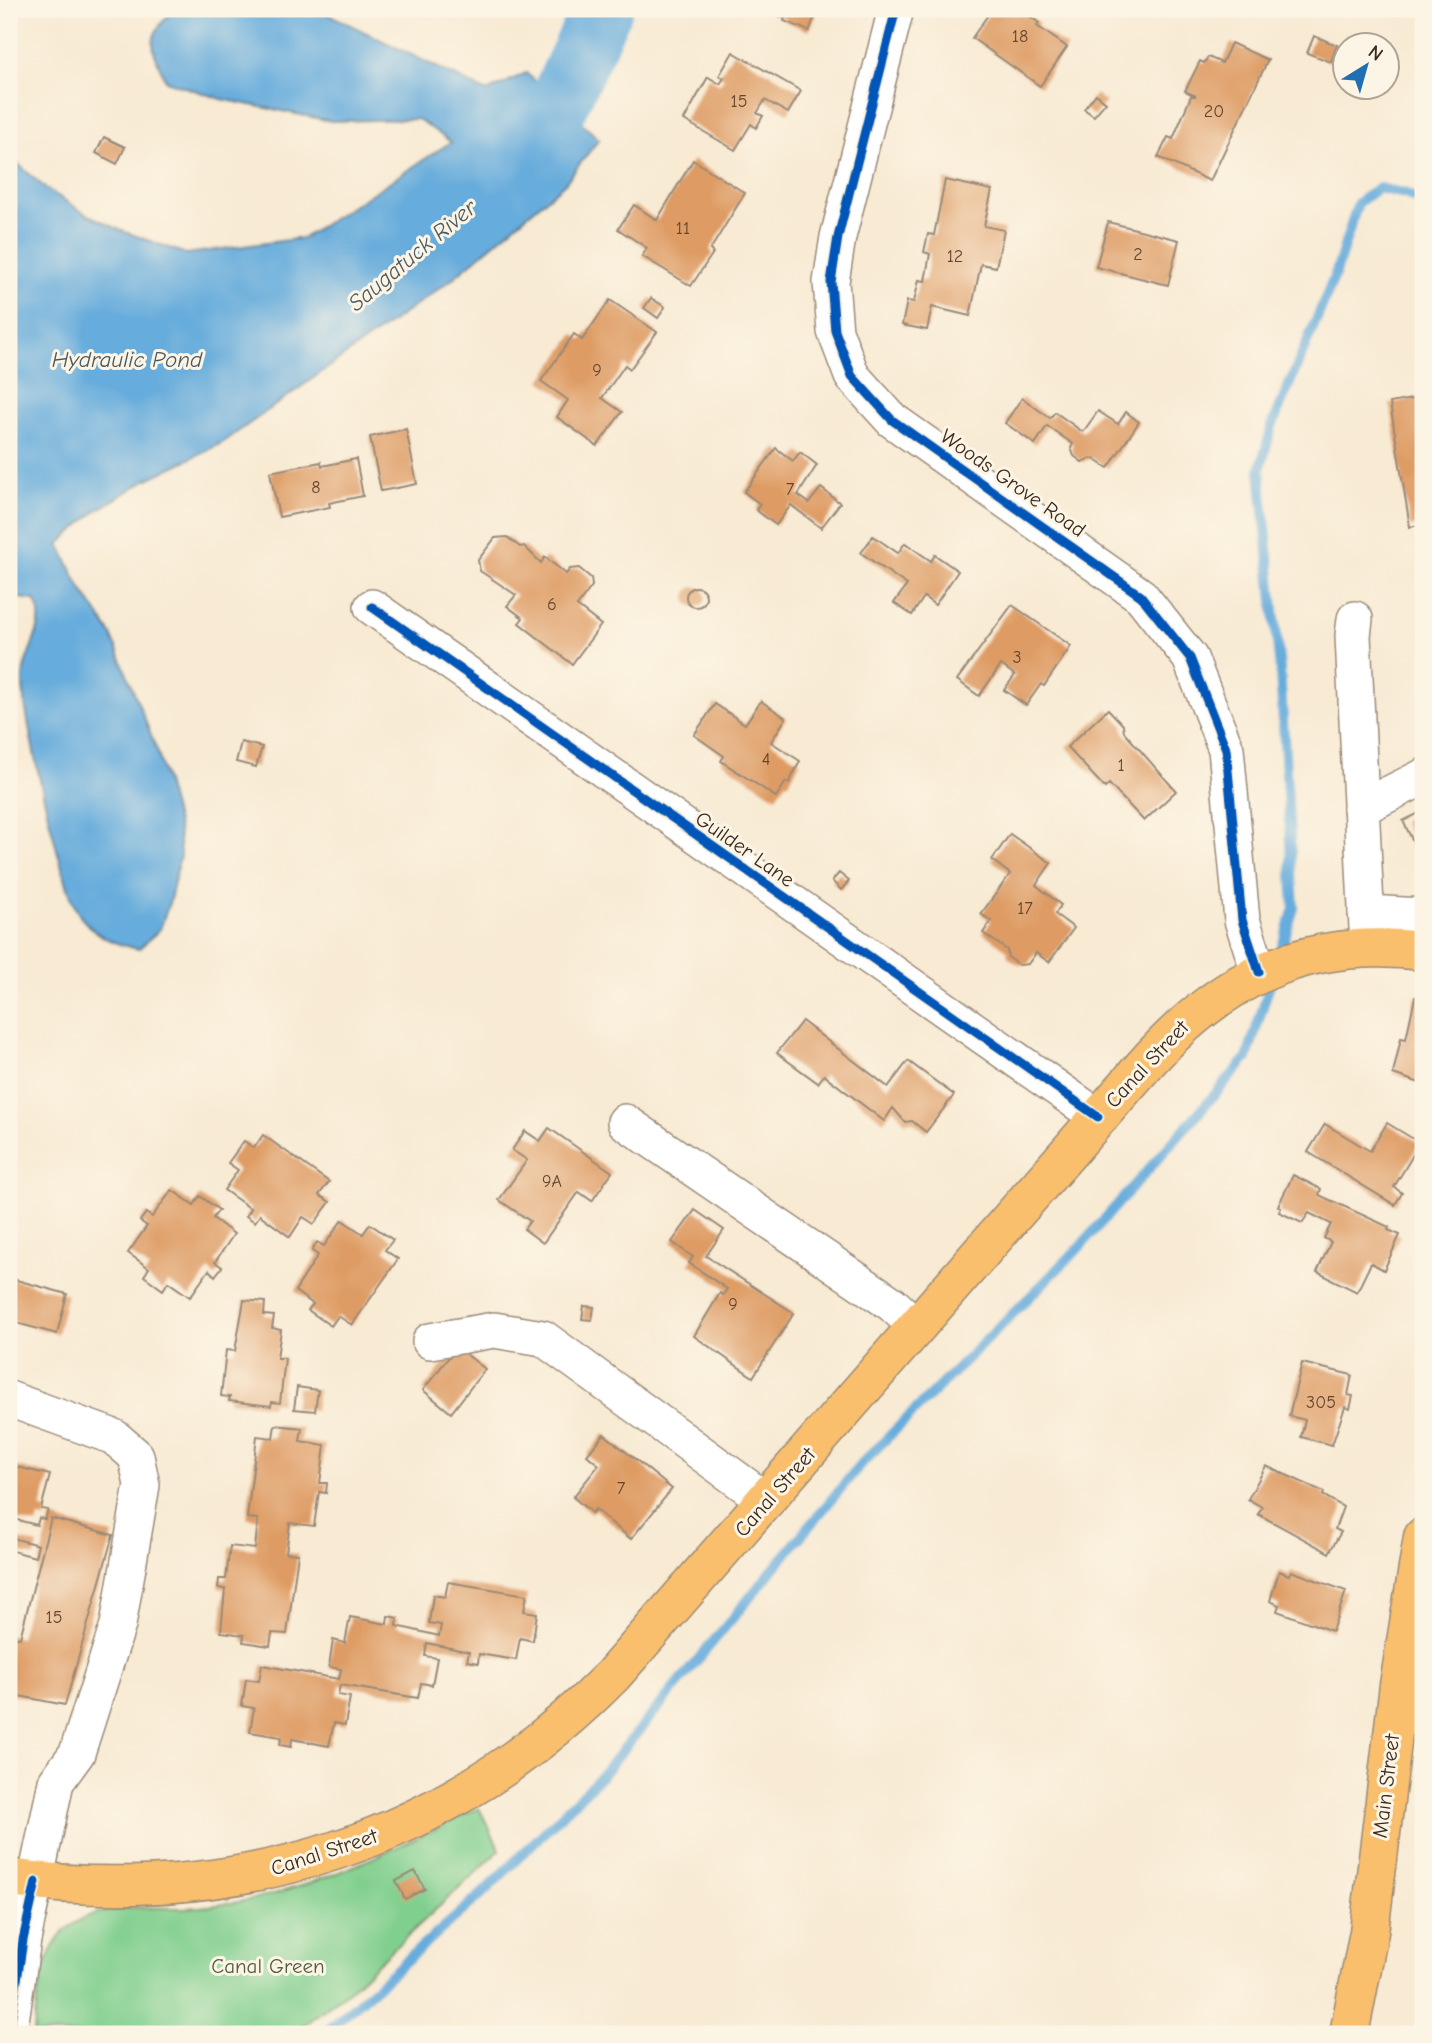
<svg xmlns="http://www.w3.org/2000/svg" width="1432" height="2043" font-family="'Comic Neue',sans-serif">
<style>
.green{fill:#81cf8f;stroke:#5e7c56;stroke-width:2}
.water{fill:#66acdc;stroke:#506b7d;stroke-width:2}
.lines{fill:none;stroke-linecap:round;stroke-linejoin:round}
.stream{stroke:#66acdc;stroke-width:10}
.river{stroke:#66acdc;stroke-width:61}
.building{fill:#de9b63}
.minor-casing{stroke:#9a8a78;stroke-width:38}
.major-casing{stroke:#9a8a78;stroke-width:41}
.minor{stroke:#fff;stroke-width:35}
.major{stroke:#f9bf6d;stroke-width:38}
.cycleway-casing{stroke:#fcf5e5;stroke-width:13}
.cycleway{stroke:#0057b8;stroke-width:9}
.labels{text-anchor:middle;stroke-width:6;stroke-linejoin:round;paint-order:stroke}
.number-label{font-size:18px;fill:#64462f}
.street-label{font-size:21px;fill:#3b2a1e;stroke:#fcf5e5}
.park-label{font-size:21px;fill:#505c40;stroke:#fcf5e5}
.water-label{font-size:23px;font-style:italic;fill:#4a5860;stroke:#fcf5e5}
</style>
<rect width="100%" height="100%" fill="#fcf5e5"/>
<filter id="ink" filterUnits="userSpaceOnUse"><feTurbulence type="fractalNoise" baseFrequency=".0143" numOctaves="2"/><feDisplacementMap in="SourceGraphic" scale="14" xChannelSelector="R" yChannelSelector="G"/><feConvolveMatrix kernelMatrix="1 2 1 2 8 2 1 2 1" color-interpolation-filters="sRGB"/></filter>
<filter id="wash" filterUnits="userSpaceOnUse"><feTurbulence type="fractalNoise" baseFrequency=".00686" numOctaves="4" result="noise"/><feDisplacementMap in="SourceGraphic" scale="28" xChannelSelector="R" yChannelSelector="G"/><feGaussianBlur stdDeviation="1.57" result="paint"/><feColorMatrix in="noise" values="0 0 0 0 0 0 0 0 0 0 0 0 0 0 0 0 0 1.4 0 .05"/><feComposite in="paint" operator="in"/></filter>
<g filter="url(#wash)">
<rect width="100%" height="100%" fill="#f8ead3"/>
<path class="green" d="M479,1808L500,1850L348,1991L292,2034H34C36,1998 41,1945 75,1923C109,1900 161,1911 200,1907C217,1905 236,1903 253,1899C332,1882 406,1842 479,1808Z"/>
<path class="water" d="M175,9H318L487,92L526,73L599,139L565,183L451,280L222,443L146,480L96,511L59,544L80,587L111,634L158,753L178,827L180,856L170,900L160,929L139,949C113,944 91,935 77,911C62,884 20,706 23,676C25,649 50,625 34,600L19,598L9,607V324L12,323L19,301L9,288V156L45,188L83,212L120,230L186,254L303,238L451,142L418,119L331,121L221,99L166,81C151,47 144,37 175,9Z"/>
<g class="lines">
<g class="stream">
<path d="M1279,956L1294,908L1280,670L1260,470L1272,426L1335,275L1358,203L1378,188L1406,194L1423,203"/>
<path d="M323,2034L485,1891L601,1776L861,1464L1077,1250L1247,1058L1271,981"/>
</g>
<path class="river" d="M512,170L537,149L602,9"/>
</g>
<g id="blocks">
<g class="building">
<path d="M773,9H818L809,31L784,21L785,18L771,13Z"/>
<path d="M992,9H1020L1039,23L1037,26L1067,47L1040,86L972,38Z"/>
<path d="M1314,36L1337,45L1331,62L1307,53Z"/>
<path d="M1231,43L1268,60L1210,181L1158,157L1168,137L1173,139L1191,96H1196L1185,91L1200,61L1204,63L1208,57L1222,63Z"/>
<path d="M733,52L801,91L788,113L765,100L757,113L763,116L756,128L751,124L735,150L684,120L708,77L720,84L724,78L719,76Z"/>
<path d="M1096,94L1106,102L1094,116L1084,109Z"/>
<path d="M104,137L125,147L117,164L96,153Z"/>
<path d="M693,160L745,193L710,250L713,253L691,286L642,256L647,248L618,229L634,205L657,220Z"/>
<path d="M945,180L992,190L984,226L1004,230L996,267L981,264L970,316L932,307L927,330L902,325L907,301L914,302L919,280L925,281L930,254L924,252L928,234L934,235Z"/>
<path d="M1108,222L1179,240L1168,285L1096,267Z"/>
<path d="M651,298L665,307L658,318L644,308Z"/>
<path d="M610,300L657,332L630,369L625,365L602,398L622,412L597,446L557,417L568,400L541,381L574,334L582,340Z"/>
<path d="M1423,397V524L1410,527L1390,403Z"/>
<path d="M1022,398L1050,418L1055,412L1083,432L1098,411L1118,424L1126,412L1139,422L1108,468L1092,458L1082,462L1074,456L1071,448L1073,444L1047,426L1035,444L1005,423Z"/>
<path d="M406,429L417,484L381,491L370,437Z"/>
<path d="M776,448L793,461L800,452L817,465L798,495L809,503L821,488L840,503L821,528L791,505L776,525L756,510L760,504L744,492Z"/>
<path d="M356,459L363,496L329,503L330,507L279,517L270,472L321,462L322,466Z"/>
<path d="M873,536L898,553L905,543L931,561L935,555L958,571L935,605L924,597L912,615L894,603L907,585L861,553Z"/>
<path d="M507,537L520,547L524,546L541,563L545,557L566,574L570,569L579,568L591,578L592,586L577,606L601,625L572,664L519,623L523,618L507,606L516,595L480,571L478,560L495,538Z"/>
<circle cx="696" cy="597" r="10"/>
<path d="M1012,605L1071,646L1044,686L1041,684L1026,705L1004,690L1015,675L1001,665L979,696L957,680Z"/>
<path d="M761,701L786,718L771,742L800,761L789,783L786,782L776,797L721,761L724,756L694,735L715,704L745,724Z"/>
<path d="M1108,709L1123,725L1124,732L1176,791L1144,821L1109,784L1105,788L1067,747Z"/>
<path d="M241,742L262,747L256,767L236,762Z"/>
<path d="M1423,811V862L1403,821Z"/>
<path d="M1010,834L1051,863L1036,885L1061,905L1055,914L1074,928L1049,962L1036,953L1028,964L1019,965L1008,957L1007,950L983,933L991,921L981,914L1010,874L992,860Z"/>
<path d="M839,873L849,881L841,890L832,881Z"/>
<path d="M1415,997L1423,998V1084L1393,1074L1401,1038L1406,1039Z"/>
<path d="M802,1021L888,1087L908,1061L954,1095L926,1132L912,1121L905,1122L893,1108L884,1121L824,1075L818,1083L777,1053Z"/>
<path d="M1387,1123L1420,1143L1394,1187L1402,1193L1395,1205L1308,1152L1325,1124L1370,1151Z"/>
<path d="M549,1128L612,1172L592,1201L579,1192L543,1243L524,1229L530,1221L499,1200L527,1160L512,1150L525,1131L540,1141Z"/>
<path d="M263,1135L329,1182L319,1195L330,1202L314,1224L303,1217L290,1237L260,1215L255,1222L246,1216L251,1209L224,1190L238,1170L228,1163L244,1141L254,1148Z"/>
<path d="M1293,1175L1321,1189L1319,1195L1389,1227L1388,1230L1400,1235L1384,1270L1371,1263L1357,1292L1317,1272L1331,1242L1324,1238L1331,1224L1309,1213L1302,1223L1279,1212L1281,1208L1278,1206Z"/>
<path d="M172,1190L194,1205L200,1196L219,1210L213,1218L234,1234L215,1262L222,1267L215,1276L209,1270L190,1297L168,1282L163,1290L144,1276L149,1268L128,1253L147,1226L140,1221L146,1213L152,1217Z"/>
<path d="M695,1210L724,1230L706,1256L794,1313L753,1377L694,1336L720,1293L723,1295L727,1289L689,1263L693,1257L672,1242Z"/>
<path d="M342,1220L363,1234L370,1224L393,1240L385,1250L398,1259L352,1325L338,1316L331,1326L308,1310L313,1304L295,1291L318,1255L312,1251L317,1242L324,1246Z"/>
<path d="M9,1278L67,1294L57,1334L9,1321Z"/>
<path d="M244,1300L265,1302L264,1315L274,1316L272,1328L281,1330L277,1358H285L280,1403L272,1402L271,1406L229,1401L230,1397L221,1396L226,1350L235,1351Z"/>
<path d="M584,1306L594,1307L592,1320L582,1319Z"/>
<path d="M457,1347L485,1369L451,1413L423,1390Z"/>
<path d="M1302,1363L1352,1375L1348,1395L1353,1396L1350,1409L1345,1407L1332,1445L1301,1437L1305,1420L1289,1416Z"/>
<path d="M297,1387L318,1390L315,1411L294,1409Z"/>
<path d="M275,1425L302,1428L300,1441L325,1445L320,1483H327L326,1493L319,1492L314,1526L290,1523L286,1553L298,1554L287,1634L272,1633L270,1646L243,1642L244,1635L221,1632L225,1589L218,1588L219,1579H226L230,1546L255,1549L258,1519L247,1518L257,1436L273,1438Z"/>
<path d="M604,1434L672,1489L631,1539L595,1509L592,1513L573,1497L599,1465L587,1455Z"/>
<path d="M9,1465L50,1475L41,1509L48,1510L45,1519L39,1518L37,1525L9,1518Z"/>
<path d="M1266,1466L1324,1492L1323,1495L1343,1507L1335,1529L1341,1532L1329,1553L1258,1514L1262,1507L1248,1499Z"/>
<path d="M51,1518L113,1535L65,1705L9,1694V1635L20,1638Z"/>
<path d="M9,1537L38,1545L35,1557L9,1550Z"/>
<path d="M1279,1571L1289,1575L1291,1571L1346,1591L1332,1631L1277,1611L1279,1605L1270,1601Z"/>
<path d="M448,1582L527,1595L524,1611L537,1613L533,1641L520,1638L516,1660L479,1654L478,1663L467,1661L469,1652L427,1643L425,1656L437,1658L432,1685L421,1683L418,1698L340,1685L338,1695L350,1697L345,1725L334,1723L329,1746L292,1739L291,1747L280,1745L281,1737L250,1732L254,1708L242,1706L246,1679L259,1681L262,1665L339,1679L341,1669L329,1667L333,1640L345,1643L350,1617L387,1624L388,1616L398,1618L397,1626L439,1636L441,1625L429,1623L433,1595L445,1597Z"/>
<path d="M415,1871L425,1889L405,1899L396,1881Z"/>
</g>
</g>
</g>
<g filter="url(#ink)">
<use href="#blocks" fill-opacity="0" stroke="#9a8a78" stroke-width="2"/>
<g class="lines">
<g class="minor-casing">
<g id="minor">
<path d="M896,9L838,237L831,282L835,331L852,376L892,420L1141,596L1190,658L1226,749L1242,920L1259,972"/>
<path d="M372,607L1098,1117"/>
<path d="M1355,619L1353,636L1368,949"/>
<path d="M1361,808L1423,777"/>
<path d="M1366,913L1423,916"/>
<path d="M625,1122L892,1304L917,1327"/>
<path d="M430,1341L494,1330L543,1338L767,1501"/>
<path d="M9,1399L114,1437L136,1456L142,1485L118,1625L77,1753L56,1782L23,1940L9,2034"/>
</g>
</g>
<g class="major-casing">
<g id="major">
<path d="M9,1878C238,1909 450,1841 613,1675L1141,1069C1218,980 1303,936 1423,951"/>
<path d="M1349,2034L1369,1932L1399,1685L1423,1537"/>
</g>
</g>
<use href="#minor" class="minor"/>
<use href="#major" class="major"/>
<g class="cycleway-casing">
<g id="cycleway">
<path d="M896,9L838,237L831,282L835,331L852,376L892,420L1141,596L1190,658L1226,749L1242,920L1259,972"/>
<path d="M372,607L1098,1117"/>
<path d="M9,2034L23,1940L36,1882"/>
</g>
</g>
<use href="#cycleway" class="cycleway"/>
</g>
</g>
<g class="labels">
<g class="number-label">
<text x="1020" y="42">18</text>
<text x="739" y="107">15</text>
<text x="1214" y="117">20</text>
<text x="683" y="234">11</text>
<text x="1138" y="260">2</text>
<text x="955" y="262">12</text>
<text x="597" y="376">9</text>
<text x="316" y="493">8</text>
<text x="790" y="495">7</text>
<text x="552" y="610">6</text>
<text x="1017" y="663">3</text>
<text x="766" y="765">4</text>
<text x="1121" y="771">1</text>
<text x="1025" y="914">17</text>
<text x="552" y="1187">9A</text>
<text x="733" y="1310">9</text>
<text x="1321" y="1408">305</text>
<text x="621" y="1494">7</text>
<text x="54" y="1623">15</text>
</g>
<g class="street-label">
<text transform="translate(1013 483) rotate(35)" y="7">Woods Grove Road</text>
<text transform="translate(745 849) rotate(35)" y="7">Guilder Lane</text>
<text transform="translate(1147 1064) rotate(-47)" y="7">Canal Street</text>
<text transform="translate(775 1492) rotate(-49)" y="7">Canal Street</text>
<text transform="translate(1386 1786) rotate(-83)" y="7">Main Street</text>
<text transform="translate(324 1852) rotate(-18)" y="7">Canal Street</text>
</g>
<g class="park-label">
<text x="268" y="1973">Canal Green</text>
</g>
<g class="water-label">
<text transform="translate(412 255) rotate(-40)" y="8">Saugatuck River</text>
<text x="127" y="367">Hydraulic Pond</text>
</g>
</g>
<rect width="1432" height="2043" fill="none" stroke="#fcf5e5" stroke-width="35"/>
<g transform="translate(1366 66) rotate(37)"><circle r="33" fill="#fcf5e5" stroke="#afa495" stroke-width="2"/>
<path d="M0-5L12 26L0 18L-12 26Z" fill="#1f6fb2"/>
<text y="-10" font-size="19" font-weight="bold" text-anchor="middle" fill="#3b2a1e">N</text>
</g>
</svg>
